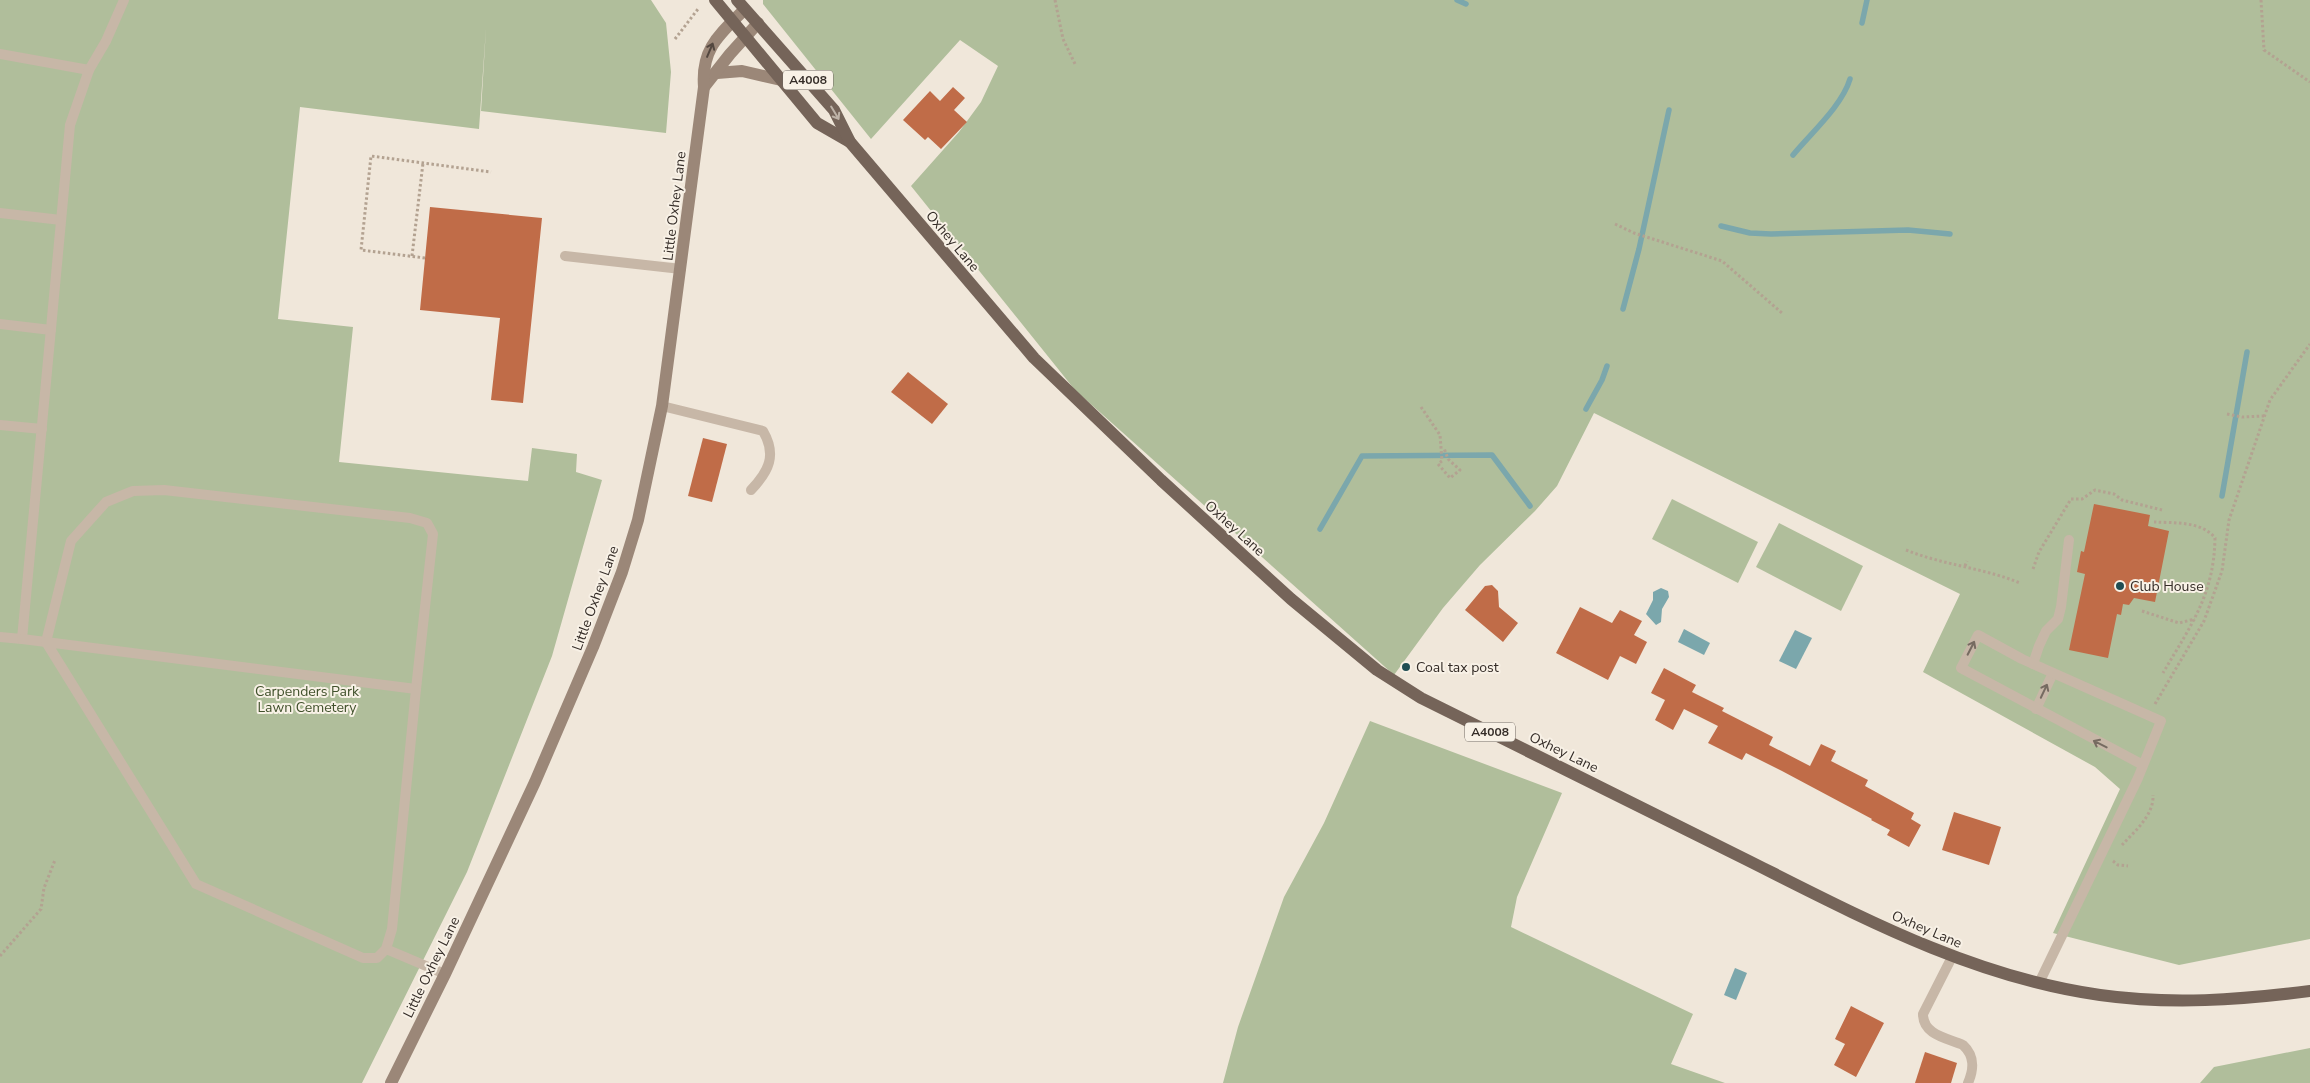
<svg xmlns="http://www.w3.org/2000/svg" width="2310" height="1083" font-family="'Nunito Sans',sans-serif">
<style>
.green{fill:#b0be9b}
.water{fill:#7ba7ac}
.lines{fill:none;stroke-linecap:round;stroke-linejoin:round}
.stream{stroke:#7ba7ac;stroke-width:5.5}
.building{fill:#c06c48}
.path{stroke:#b3a291;stroke-width:3;stroke-dasharray:2.5 2.5;stroke-linecap:butt}
.lane{stroke:#c7b7a7;stroke-width:10}
.secondary{stroke:#9b8778;stroke-width:12}
.primary{stroke:#756459;stroke-width:12}
.oneway{stroke:#53473f}
.oneway2{stroke:#bdb2a7}
.oneway3{stroke:#766b61}
.poi-dot{fill:#1f4d53;stroke:#f8f1e6;stroke-width:2}
.labels{text-anchor:middle;stroke-width:4;stroke-linejoin:round;paint-order:stroke}
.shield{fill:#f8f1e6;stroke:#6f6760;stroke-width:1}
.shield-label{font-size:12px;font-weight:bold;fill:#342c27}
.street-label{font-size:14px;fill:#342c27;stroke:#f8f1e6}
.poi-label{font-size:14px;fill:#342c27;stroke:#f8f1e6;text-anchor:start}
.park-label{font-size:14px;fill:#41512c;stroke:#f8f1e6}
</style>
<rect width="100%" height="100%" fill="#f0e7da"/>
<g class="green">
<path d="M0,0H651L666,23L671,72L666,133L481,111L486,28L479,129L300,107L278,319L353,327L339,462L528,481L532,448L577,454L576,472L602,480L552,656L467,872L362,1083H0Z"/>
<path d="M763,0H2310V939L2179,965L2053,933L2120,789L2095,767L1923,672L1960,594L1594,413L1557,486L1535,511L1480,565L1443,608L1394,675L1075,390L911,186L959,132L981,102L998,66L960,40L871,139L763,4Z"/>
<path d="M1672,499L1758,542L1738,583L1652,539Z"/>
<path d="M1779,523L1863,566L1841,611L1756,567Z"/>
<path d="M1370,721L1562,793L1517,897L1511,927L1693,1014L1671,1064L1725,1083H1223L1238,1027L1284,897L1324,823Z"/>
<path d="M2310,1048V1083H2200L2214,1067Z"/>
</g>
<g class="water">
<path d="M1661,588L1668,591L1669,597L1662,609L1661,622L1656,625L1646,614L1653,600V592Z"/>
<path d="M1684,629L1710,643L1704,655L1678,642Z"/>
<path d="M1795,630L1812,638L1796,669L1779,661Z"/>
<path d="M1735,968L1747,973L1736,1000L1724,995Z"/>
</g>
<g class="lines">
<g class="stream">
<path d="M1457,0L1466,4"/>
<path d="M1862,23L1867,0"/>
<path d="M1793,155C1810,134 1842,106 1850,79"/>
<path d="M1721,226L1750,233L1771,234L1908,230L1950,234"/>
<path d="M1623,309L1639,249L1669,110"/>
<path d="M1586,409L1602,380L1607,366"/>
<path d="M2222,496L2247,352"/>
<path d="M1320,529L1362,456L1492,455L1530,506"/>
</g>
</g>
<g class="building">
<path d="M953,87L965,98L954,110L967,122L941,149L928,137L925,140L903,120L930,91L940,101Z"/>
<path d="M430,207L542,218L523,403L491,400L500,318L420,310Z"/>
<path d="M908,372L948,404L932,424L891,392Z"/>
<path d="M703,438L727,444L712,502L688,496Z"/>
<path d="M2094,504L2150,515L2148,526L2169,531L2155,602L2134,598L2129,605L2123,604L2121,615L2117,614L2108,658L2069,650L2085,574L2077,572L2081,551L2084,552Z"/>
<path d="M1492,585L1498,591L1499,607L1518,623L1503,642L1465,610L1485,586Z"/>
<path d="M1580,607L1612,623L1620,610L1642,621L1634,635L1647,642L1636,664L1620,656L1608,680L1556,653Z"/>
<path d="M1664,668L1696,685L1692,692L1724,708L1722,711L1773,737L1769,745L1810,766L1821,744L1836,751L1831,761L1868,780L1865,786L1914,813L1911,819L1921,825L1909,847L1887,835L1890,830L1871,820L1872,819L1782,771L1746,753L1742,760L1708,743L1718,726L1684,709L1673,730L1655,720L1665,700L1651,693Z"/>
<path d="M1954,812L2001,827L1989,865L1942,850Z"/>
<path d="M1851,1006L1884,1023L1856,1077L1834,1065L1845,1044L1835,1039Z"/>
<path d="M1925,1052L1957,1063L1951,1083H1915Z"/>
</g>
<g class="lines">
<g class="path">
<path d="M1055,0L1063,39L1075,64"/>
<path d="M2261,0L2264,50L2310,82"/>
<path d="M675,39L698,9"/>
<path d="M1615,224L1634,233L1722,261L1782,313"/>
<path d="M412,256L423,163"/>
<path d="M425,258L361,250L371,156L491,172"/>
<path d="M1421,407L1440,435L1442,461L1438,464L1450,478L1460,470L1448,459L1444,448"/>
<path d="M2227,414L2242,417L2264,416"/>
<path d="M2154,522C2173,523 2202,521 2215,538C2214,595 2191,625 2163,673"/>
<path d="M1906,550C1943,565 1984,568 2020,583"/>
<path d="M1965,566L1967,561"/>
<path d="M2033,569L2039,552L2071,499H2082L2095,490L2114,494L2122,500L2162,510"/>
<path d="M2142,611L2179,623L2195,619"/>
<path d="M2155,704L2204,621L2222,571L2229,520L2270,400L2310,344"/>
<path d="M2122,845C2135,831 2154,815 2153,795"/>
<path d="M2113,861L2118,865L2128,866"/>
<path d="M0,956L41,909L44,888L55,860"/>
</g>
<g class="lane">
<path d="M0,54L89,70"/>
<path d="M0,213L61,220"/>
<path d="M565,256L681,269"/>
<path d="M0,324L51,330"/>
<path d="M662,406L763,431C777,455 769,471 751,490"/>
<path d="M0,425L42,429"/>
<path d="M0,637L22,639L70,125L89,70L106,41L124,0"/>
<path d="M22,639L46,642L71,541L106,502L133,491L164,490L410,518L427,523L433,534L416,689"/>
<path d="M46,642L416,689L392,929L386,949L377,958H363L196,884Z"/>
<path d="M2033,664L2039,646L2046,631L2058,619L2061,607L2069,540"/>
<path d="M2036,709L2053,673"/>
<path d="M386,949L445,974"/>
<path d="M1952,957L1923,1014C1923,1035 1947,1038 1963,1045C1975,1056 1974,1069 1968,1083"/>
<path d="M2040,981L2138,778L2161,721L2022,659L1978,635L1961,668L2143,765"/>
</g>
<g class="secondary">
<path d="M717,73L742,71L781,80"/>
<path d="M704,87L730,54L758,23"/>
<path d="M391,1083L445,974L535,782L593,647L622,572L638,520L662,406L704,87C701,49 719,35 744,10"/>
</g>
<g class="primary">
<path d="M715,0L817,123L850,142"/>
<path d="M737,0L834,110L850,142L1034,358L1161,480L1291,599L1377,670L1421,698C1528,751 1635,805 1743,858C1857,915 1971,977 2100,995C2171,1005 2239,1000 2310,991"/>
</g>
</g>
<defs><path id="oneway-shaft" d="M-6 0H5M1.5-3L5.5 0L1.5 3" fill="none" stroke-width="1.6" stroke-linecap="round" stroke-linejoin="round" transform="scale(1.25)"/></defs>
<use class="oneway" href="#oneway-shaft" transform="translate(710 50) rotate(-67)"/>
<use class="oneway2" href="#oneway-shaft" transform="translate(835 113) rotate(59)"/>
<g class="oneway3">
<use href="#oneway-shaft" transform="translate(1971 648) rotate(-63)"/>
<use href="#oneway-shaft" transform="translate(2044 691) rotate(-65)"/>
<use href="#oneway-shaft" transform="translate(2100 744) rotate(-153)"/>
</g>
<g class="poi-dot">
<circle cx="2120" cy="586" r="5"/>
<circle cx="1406" cy="667" r="5"/>
</g>
<g class="labels">
<g class="shield">
<rect x="783" y="70.5" width="50" height="19" rx="4"/>
<rect x="1465" y="722.5" width="50" height="19" rx="4"/>
</g>
<g class="shield-label">
<text x="808" y="84">A4008</text>
<text x="1490" y="736">A4008</text>
</g>
<g class="street-label">
<text transform="translate(674 206) rotate(-83)" y="5">Little Oxhey Lane</text>
<text transform="translate(953 241) rotate(50)" y="5">Oxhey Lane</text>
<text transform="translate(1235 528) rotate(42)" y="5">Oxhey Lane</text>
<text transform="translate(595 598) rotate(-70)" y="5">Little Oxhey Lane</text>
<text transform="translate(1564 752) rotate(26)" y="5">Oxhey Lane</text>
<text transform="translate(1927 929) rotate(23)" y="5">Oxhey Lane</text>
<text transform="translate(431 967) rotate(-64)" y="5">Little Oxhey Lane</text>
</g>
<g class="poi-label">
<text x="2130" y="591">Club House</text>
<text x="1416" y="672">Coal tax post</text>
</g>
<g class="park-label">
<text x="307" y="696">Carpenders Park<tspan x="307" dy="16">Lawn Cemetery</tspan></text>
</g>
</g>
</svg>
